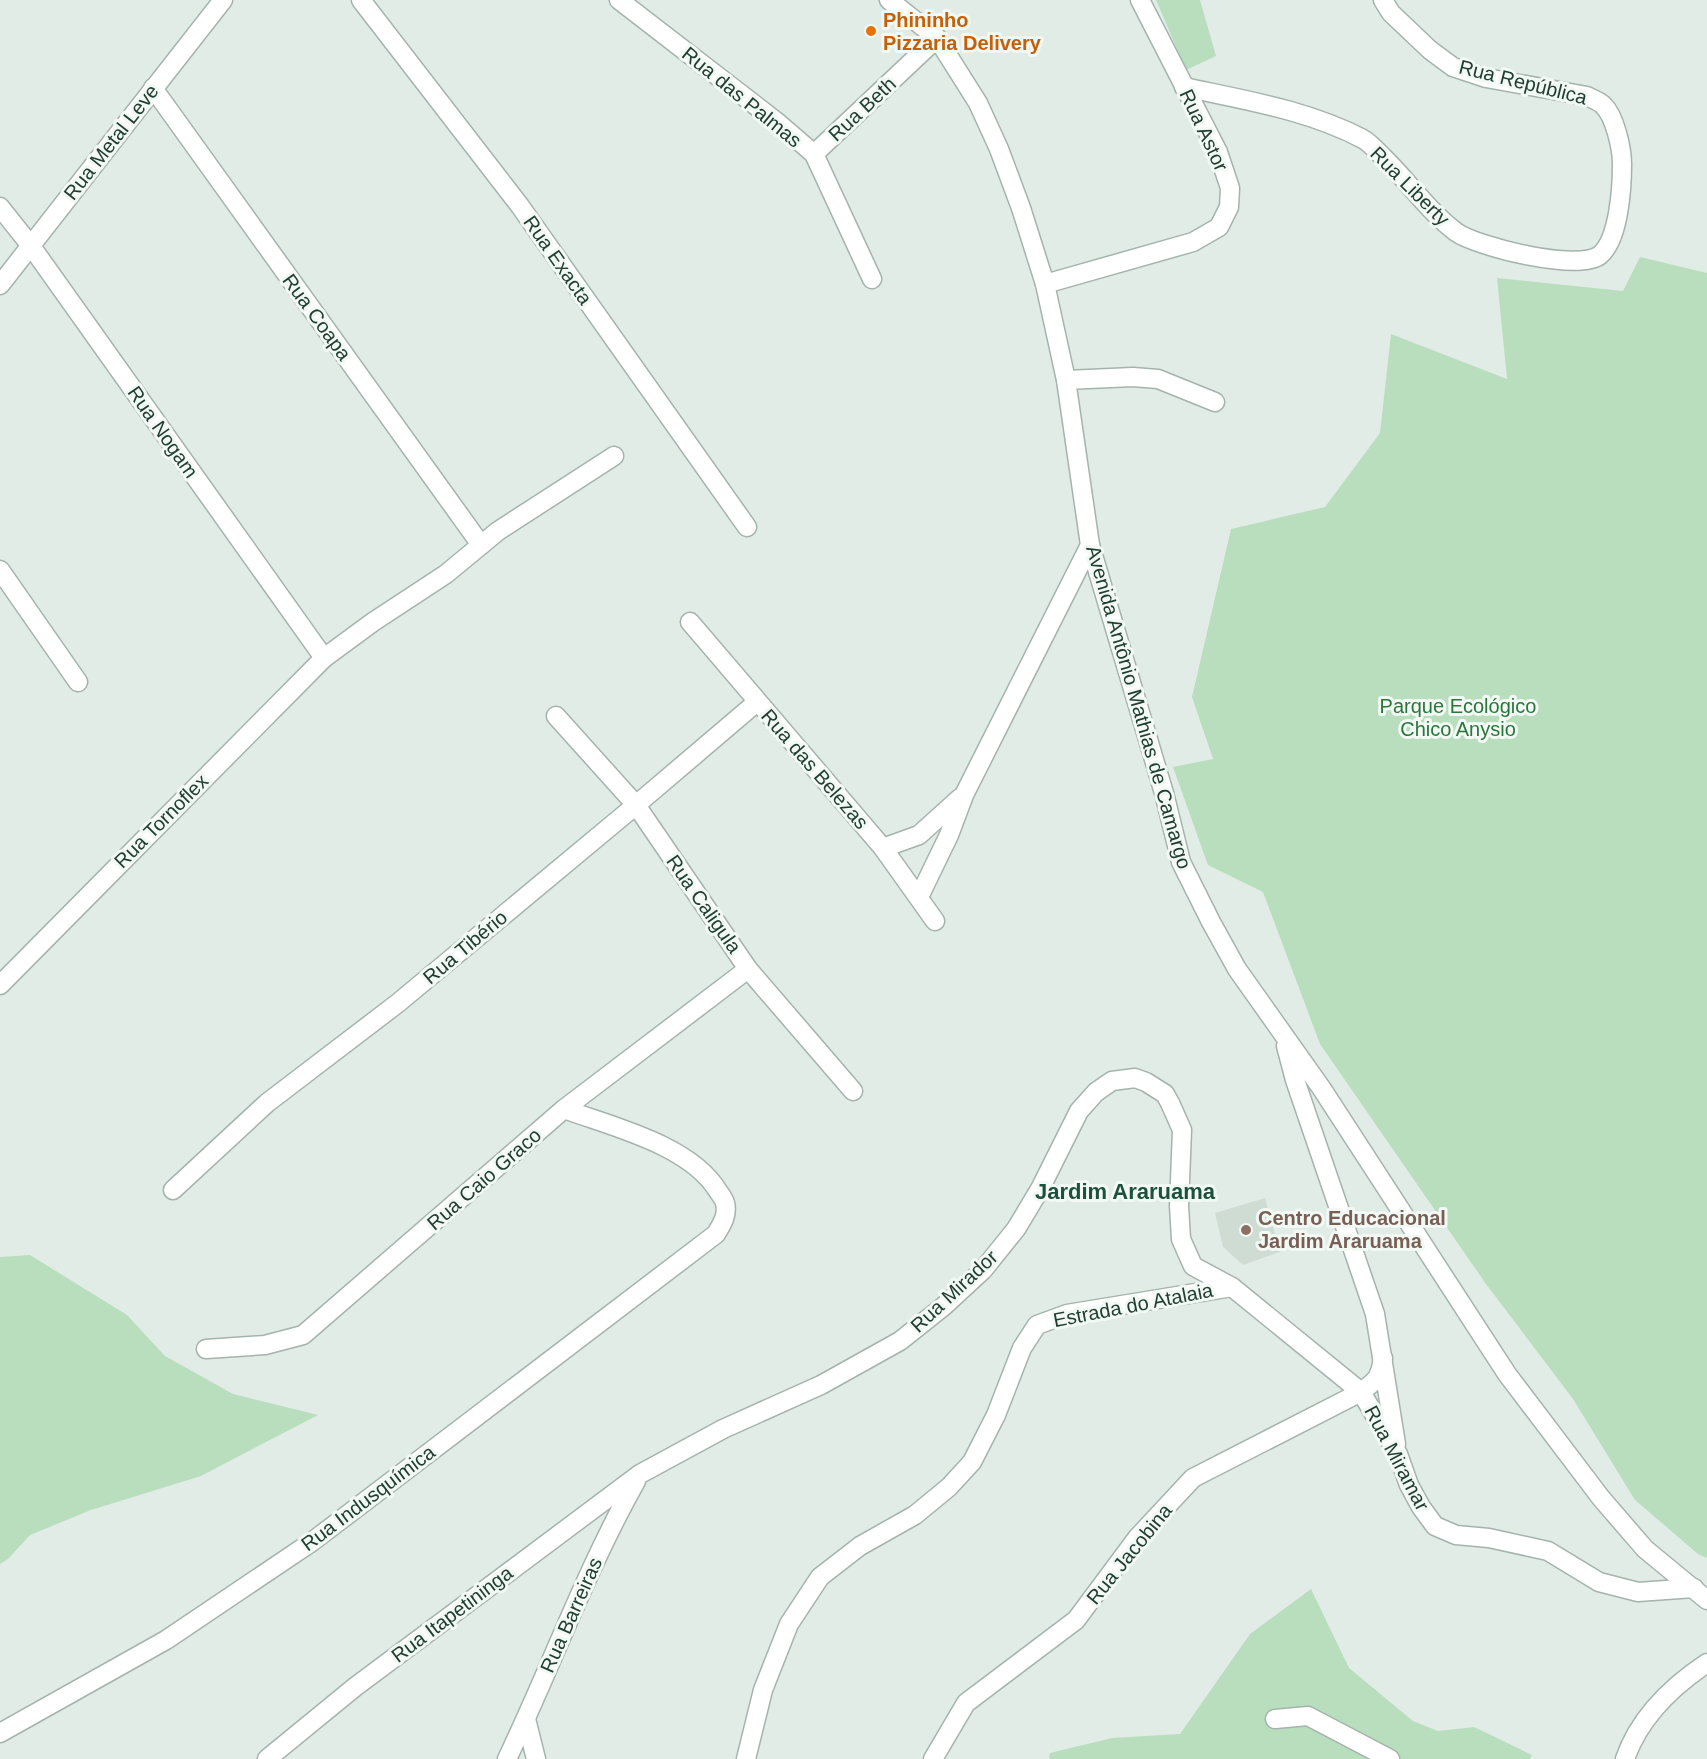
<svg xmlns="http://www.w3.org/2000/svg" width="1707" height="1759" font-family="Arial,sans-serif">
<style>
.built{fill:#cfdcd4}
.green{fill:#b9debd}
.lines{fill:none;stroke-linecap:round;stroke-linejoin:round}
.minor-casing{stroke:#a4b4ac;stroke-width:21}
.minor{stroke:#fff;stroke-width:18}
.food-dot{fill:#e8710a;stroke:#f2f9f4;stroke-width:2}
.education-dot{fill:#8d6e63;stroke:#f2f9f4;stroke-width:2}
.labels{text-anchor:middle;stroke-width:6;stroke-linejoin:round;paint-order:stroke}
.food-label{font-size:20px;font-weight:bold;fill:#c56008;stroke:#f2f9f4;text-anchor:start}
.street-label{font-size:20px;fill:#213e31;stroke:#f2f9f4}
.park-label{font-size:20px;fill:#2a763b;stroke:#f2f9f4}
.education-label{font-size:20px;font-weight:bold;fill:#785e54;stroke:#f2f9f4;text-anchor:start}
.quarter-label{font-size:22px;font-weight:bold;fill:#1c513b;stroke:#f2f9f4}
</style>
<rect width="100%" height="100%" fill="#e1ece6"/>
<path class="built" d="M1265,1198L1280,1252L1243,1265L1223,1247L1215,1213Z"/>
<g class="green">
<path d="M1156,0H1200L1216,56L1186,70Z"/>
<path d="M1640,257L1707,273V1558L1698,1554L1635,1500L1573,1399L1486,1284L1320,1044L1263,892L1208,865L1173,767L1213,759L1192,697L1231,529L1325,507L1380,433L1391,334L1507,379L1497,278L1623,291Z"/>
<path d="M30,1255L127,1315L165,1356L233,1394L318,1415L201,1476L91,1510L30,1535L8,1559L0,1564V1257Z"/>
<path d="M1311,1589L1349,1668L1413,1721L1438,1731L1474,1727L1532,1755L1530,1759H1049L1050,1753L1112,1738L1180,1734L1250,1634Z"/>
</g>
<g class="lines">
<g class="minor-casing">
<g id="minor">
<path d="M361,0L520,206L747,527"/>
<path d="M619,0L777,122L814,154L872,279"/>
<path d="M889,0L937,38L978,103L999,149L1021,208L1045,284L1066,380L1090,545L1164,793L1181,862L1211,922L1237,969L1322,1089L1507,1374L1601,1498L1645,1549L1707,1600"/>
<path d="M1184,87C1244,100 1308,110 1363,139C1370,143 1377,151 1383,157C1408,181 1428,211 1456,232C1477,247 1579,272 1600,255C1619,239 1622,188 1622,164C1622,149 1615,116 1603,105C1599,101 1592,99 1587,96L1486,78L1453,67L1430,50L1391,13L1383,0"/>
<path d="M153,88L481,545"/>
<path d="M814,154L937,38"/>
<path d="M0,207L31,246L324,658"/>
<path d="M1045,284L1193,242L1219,227L1229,207L1230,188L1218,152L1140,0"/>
<path d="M0,285L223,0"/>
<path d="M1066,380L1133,377L1158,379L1215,402"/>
<path d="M0,570L78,682"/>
<path d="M690,622L883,848L935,921"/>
<path d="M556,716L636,805L748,969L853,1091"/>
<path d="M883,848L919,835L960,798"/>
<path d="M919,897L949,835L964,795L1090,545"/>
<path d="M0,985L324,658L373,622L446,574L498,531L614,456"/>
<path d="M1286,1046L1295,1080L1375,1314L1396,1444"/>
<path d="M173,1190L267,1103L398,1003L636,805L757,702"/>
<path d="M206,1349L265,1345L303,1335L564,1109L748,969"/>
<path d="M526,1719L536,1759"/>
<path d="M1275,1719L1308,1716L1390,1759"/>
<path d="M0,1733L166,1640L313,1541L716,1234C722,1224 728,1215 725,1203C724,1199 720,1194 718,1191C690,1145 613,1127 564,1109"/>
<path d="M267,1759L355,1687L640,1474L723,1429L821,1385L900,1341L944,1306L983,1270L1016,1229L1040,1189L1079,1111L1096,1092L1112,1081L1135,1078L1146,1082L1165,1094L1170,1103L1182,1130L1179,1206L1181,1239L1193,1266L1232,1287L1361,1392L1398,1454L1409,1485L1421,1507L1435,1526L1456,1535L1489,1538L1548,1551L1599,1582L1638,1592L1694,1588"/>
<path d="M507,1759C551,1667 586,1570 636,1481"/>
<path d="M746,1759L763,1690L789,1624L820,1577L860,1546L915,1515L949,1487L972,1462L996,1415L1022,1348L1037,1325L1067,1314L1232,1287"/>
<path d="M933,1759L966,1703L1076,1620L1137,1538L1193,1478L1361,1392C1377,1380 1380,1378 1383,1358"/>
<path d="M1625,1759C1639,1718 1671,1687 1707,1663"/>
</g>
</g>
<use href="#minor" class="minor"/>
</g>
<circle class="food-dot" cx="871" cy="31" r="6"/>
<circle class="education-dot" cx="1246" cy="1230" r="6"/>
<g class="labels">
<g class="food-label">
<text x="883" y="27">Phininho<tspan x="883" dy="23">Pizzaria Delivery</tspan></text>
</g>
<g class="street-label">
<text transform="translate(1523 82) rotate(14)" y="7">Rua República</text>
<text transform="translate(742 97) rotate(39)" y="7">Rua das Palmas</text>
<text transform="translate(862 109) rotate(-43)" y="7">Rua Beth</text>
<text transform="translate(1204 130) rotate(65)" y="7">Rua Astor</text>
<text transform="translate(111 142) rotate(-52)" y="7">Rua Metal Leve</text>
<text transform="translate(1410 186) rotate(45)" y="7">Rua Liberty</text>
<text transform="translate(558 260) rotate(55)" y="7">Rua Exacta</text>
<text transform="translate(317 317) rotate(54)" y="7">Rua Coapa</text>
<text transform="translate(163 432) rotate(55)" y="7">Rua Nogam</text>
<text transform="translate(1139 707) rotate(74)" y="7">Avenida Antônio Mathias de Camargo</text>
<text transform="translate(815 769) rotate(49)" y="7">Rua das Belezas</text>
<text transform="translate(161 821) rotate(-45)" y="7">Rua Tornoflex</text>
<text transform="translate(704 904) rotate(55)" y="7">Rua Caligula</text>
<text transform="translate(465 947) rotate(-40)" y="7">Rua Tibério</text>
<text transform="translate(484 1179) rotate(-41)" y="7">Rua Caio Graco</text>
<text transform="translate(954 1291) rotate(-43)" y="7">Rua Mirador</text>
<text transform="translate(1133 1305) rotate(-11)" y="7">Estrada do Atalaia</text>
<text transform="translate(1397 1458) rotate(62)" y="7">Rua Miramar</text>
<text transform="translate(368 1498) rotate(-37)" y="7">Rua Indusquímica</text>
<text transform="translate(1129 1554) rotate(-51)" y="7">Rua Jacobina</text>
<text transform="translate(452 1614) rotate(-37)" y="7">Rua Itapetininga</text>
<text transform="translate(571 1615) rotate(-66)" y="7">Rua Barreiras</text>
</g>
<g class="park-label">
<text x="1458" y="713">Parque Ecológico<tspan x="1458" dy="23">Chico Anysio</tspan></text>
</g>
<g class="education-label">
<text x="1258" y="1225">Centro Educacional<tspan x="1258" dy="23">Jardim Araruama</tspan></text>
</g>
<g class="quarter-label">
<text x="1125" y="1199">Jardim Araruama</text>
</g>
</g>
</svg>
